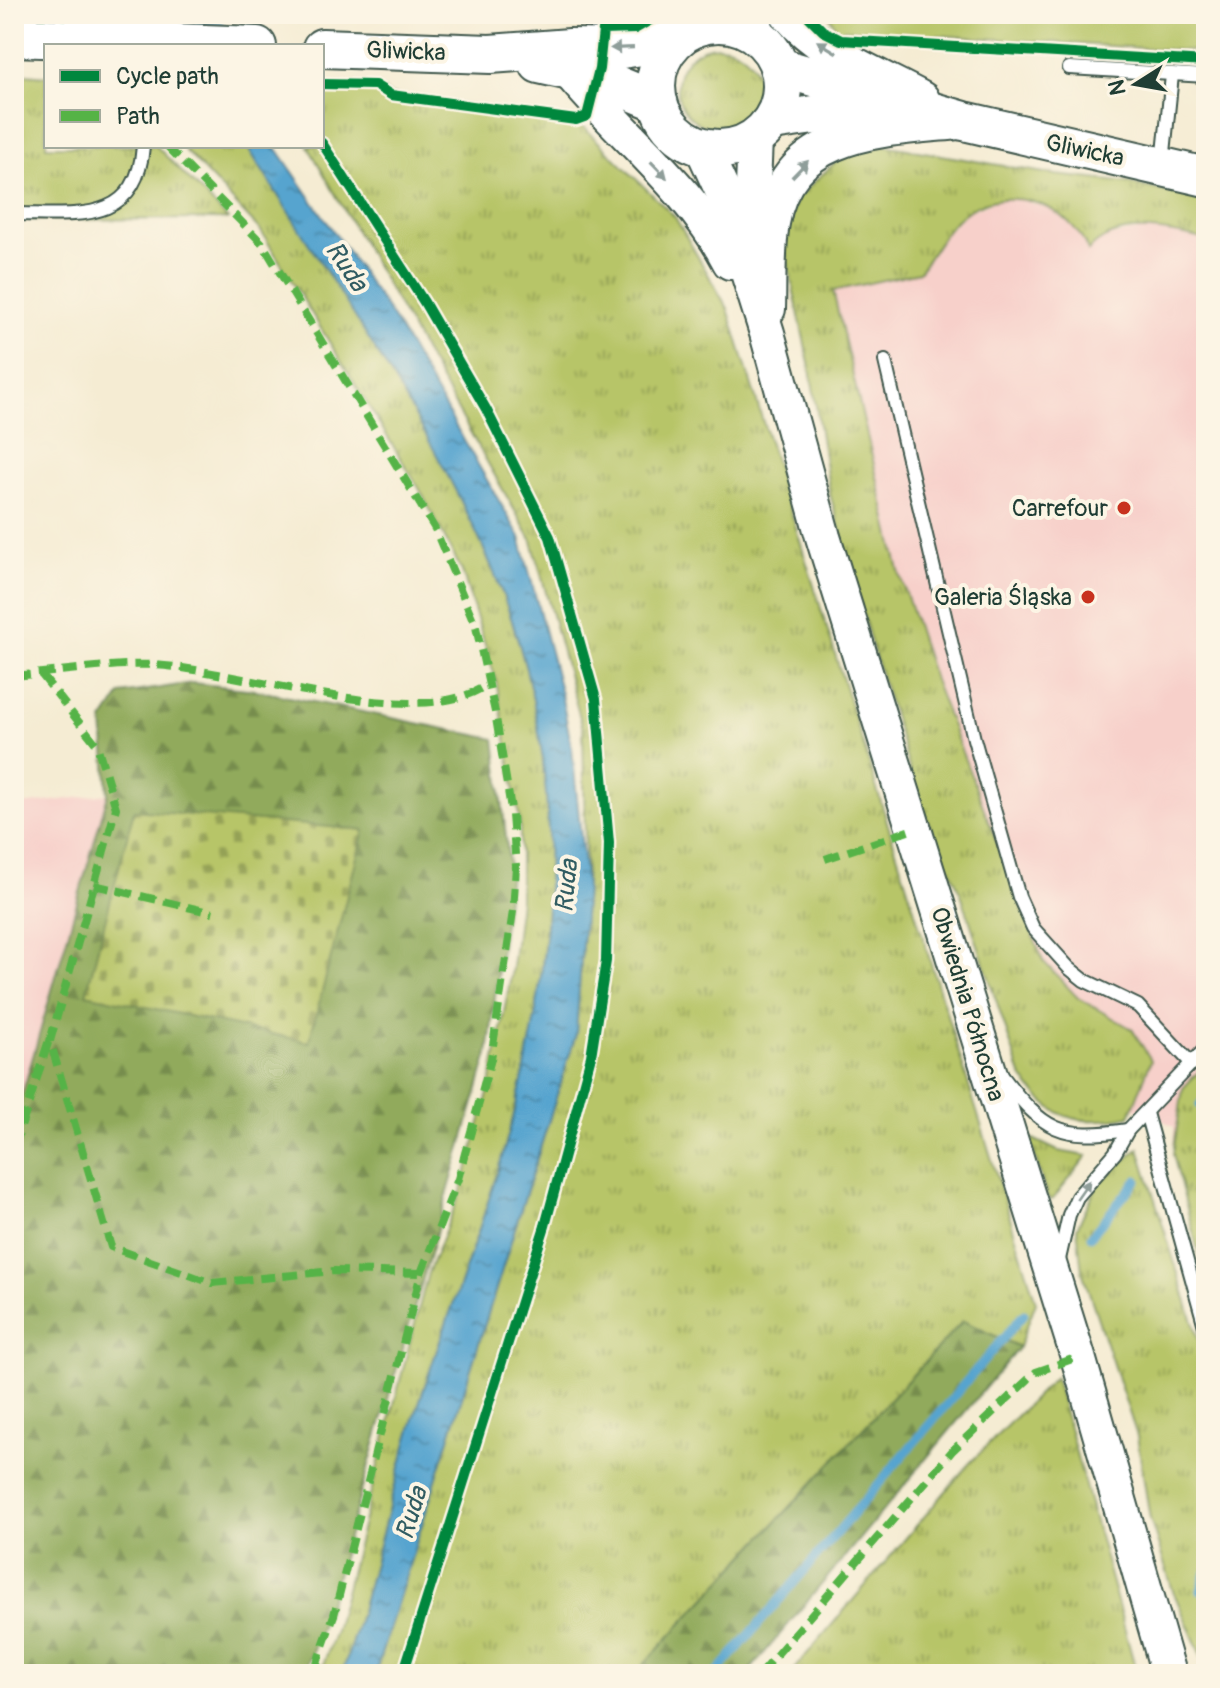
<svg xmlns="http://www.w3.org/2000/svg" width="1220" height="1688" font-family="Pangolin,sans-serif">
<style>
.built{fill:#f7d0ca}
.grass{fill:url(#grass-tufts);stroke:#6b814e;stroke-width:2}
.forest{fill:url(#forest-firs);stroke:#587448;stroke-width:2}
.cemetery{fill:url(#cemetery-stones);stroke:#6b814e;stroke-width:2}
.pitch{fill:#b7c567;stroke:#6b814e;stroke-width:2}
.water{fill:url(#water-ripples);stroke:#3a7082;stroke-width:2}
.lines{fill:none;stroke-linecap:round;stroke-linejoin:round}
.stream{stroke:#56a4cf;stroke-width:9}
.river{stroke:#56a4cf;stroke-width:52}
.lane-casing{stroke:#3f574c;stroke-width:16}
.secondary-casing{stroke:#3f574c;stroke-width:38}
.primary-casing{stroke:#3f574c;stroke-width:42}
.lane{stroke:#fff;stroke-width:12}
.secondary{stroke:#fff;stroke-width:34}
.primary{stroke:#fff;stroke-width:38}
.quiet{stroke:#55b346;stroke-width:8;stroke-dasharray:16 8;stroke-linecap:butt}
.cycleway-casing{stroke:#fcf5e5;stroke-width:15}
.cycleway{stroke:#00873e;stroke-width:10}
.oneway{fill:#8f9e9a}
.poi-dot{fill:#c8321e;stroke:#fcf5e5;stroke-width:3}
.labels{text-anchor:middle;stroke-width:8;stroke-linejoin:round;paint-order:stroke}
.street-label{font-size:24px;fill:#1f3d34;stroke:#fcf5e5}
.poi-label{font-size:24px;fill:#1f3d34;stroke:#fcf5e5;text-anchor:end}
.water-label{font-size:26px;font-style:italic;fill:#305c62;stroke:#fcf5e5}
</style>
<defs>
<pattern id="grass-tufts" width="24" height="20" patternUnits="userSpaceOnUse" patternTransform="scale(2)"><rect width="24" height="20" fill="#b7c567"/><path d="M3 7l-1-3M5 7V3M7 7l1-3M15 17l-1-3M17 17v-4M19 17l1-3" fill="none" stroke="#94a156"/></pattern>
<pattern id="forest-firs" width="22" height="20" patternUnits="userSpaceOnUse" patternTransform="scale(2)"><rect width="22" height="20" fill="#91aa5c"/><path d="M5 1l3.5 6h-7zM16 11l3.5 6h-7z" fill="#768c4d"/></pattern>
<pattern id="cemetery-stones" width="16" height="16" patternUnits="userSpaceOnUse" patternTransform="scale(2)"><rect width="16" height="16" fill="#b7c567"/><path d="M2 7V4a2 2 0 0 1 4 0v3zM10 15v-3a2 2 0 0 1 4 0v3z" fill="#94a156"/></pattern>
<pattern id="water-ripples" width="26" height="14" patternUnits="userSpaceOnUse" patternTransform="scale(2)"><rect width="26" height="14" fill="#56a4cf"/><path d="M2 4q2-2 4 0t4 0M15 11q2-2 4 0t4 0" fill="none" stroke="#4787a9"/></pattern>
</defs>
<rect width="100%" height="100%" fill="#fcf5e5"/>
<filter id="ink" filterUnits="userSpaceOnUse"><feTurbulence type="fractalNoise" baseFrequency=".0125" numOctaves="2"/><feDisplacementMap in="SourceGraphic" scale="16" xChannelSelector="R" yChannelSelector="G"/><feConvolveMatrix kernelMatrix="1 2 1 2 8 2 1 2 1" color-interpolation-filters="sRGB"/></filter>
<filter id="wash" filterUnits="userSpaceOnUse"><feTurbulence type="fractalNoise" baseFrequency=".006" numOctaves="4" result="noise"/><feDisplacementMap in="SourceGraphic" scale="32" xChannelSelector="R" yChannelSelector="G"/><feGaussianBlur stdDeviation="1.8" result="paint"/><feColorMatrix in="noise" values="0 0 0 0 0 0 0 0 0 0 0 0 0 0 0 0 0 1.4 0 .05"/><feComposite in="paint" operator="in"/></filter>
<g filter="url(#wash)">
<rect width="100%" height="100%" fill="#f5ecd3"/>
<g class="built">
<path d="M1019,199L1062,213L1081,234L1098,238L1157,228L1206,240V1279L1173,1154L1174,1127L1149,1112L1053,1089L900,575L833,291L919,272L944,235L967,212L997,200Z"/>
<path d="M108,794L14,1126V806Z"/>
</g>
<g class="grass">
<circle cx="718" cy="87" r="41"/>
<path d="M14,73L46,76V146H156L228,219L14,220Z"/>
<path d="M322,85H375L391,95L576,120L675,217L728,309L1036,1302L1019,1347L963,1321L635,1674H375L576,1034L586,887L583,729L532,541L308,146H322Z"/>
<path d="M884,145L1056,175L1129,183L1206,201V240C1170,231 1115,218 1088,251C1069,201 1002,181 960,217C944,230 932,254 919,272L833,291L900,575L934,680L1043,961L1078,998L1132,1029L1151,1060L1130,1116C1078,1127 1051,1120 1021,1075L960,891L921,806L871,643L830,494L810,368L783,240L797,198L842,156Z"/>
<path d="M181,146H247C332,282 426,416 490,563C572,751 560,965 502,1157C476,1246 441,1333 413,1422C388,1505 369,1591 342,1674H320L335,1631L428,1273L462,1189L490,1086L511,976L520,900V822L496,680L462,571L419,488L261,231Z"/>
<path d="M1206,1064V1262L1199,1255L1173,1154L1183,1088Z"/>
<path d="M1033,1139L1058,1151L1087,1156L1052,1200L1047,1197L1031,1143Z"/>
<path d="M1139,1148L1206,1364V1667L1173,1591L1150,1519L1137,1436L1082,1271L1077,1228L1097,1185Z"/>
<path d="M1055,1377L1137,1674H790L969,1464Z"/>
</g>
<g class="forest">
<path d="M193,683L255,690L495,739L510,873L488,1054L326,1613L304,1674H14V1123L108,794L103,721L121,694Z"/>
<path d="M963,1321L1019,1347L747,1674H635Z"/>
</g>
<path class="cemetery" d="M134,810L364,830L309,1042L86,994Z"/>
<path class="pitch" d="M828,14H1206V52L837,29Z"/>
<path class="water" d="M247,146H275L393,318L520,537L561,694L572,748L586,887L576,1034L375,1674H342C369,1591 388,1505 413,1422C441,1333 476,1246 502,1157C560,965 572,751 490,563C426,416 331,282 247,146Z"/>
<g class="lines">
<g class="stream">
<path d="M1200,1105L1206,1097"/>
<path d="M1091,1236L1137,1180"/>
<path d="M1201,1591L1206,1573"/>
<path d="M716,1674L1024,1314"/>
</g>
<path class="river" d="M188,14L207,46"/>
</g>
</g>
<g filter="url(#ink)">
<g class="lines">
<g class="lane-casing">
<g id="lane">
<path d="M1069,68L1206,76"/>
<path d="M1163,163L1172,75"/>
<path d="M14,214C74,214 137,226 143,146"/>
<path d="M885,361L974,739L1019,897L1033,928L1069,968L1084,980L1138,1006L1192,1064"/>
<path d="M1003,1077C1044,1131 1061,1140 1128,1130"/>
<path d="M1146,1113L1206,1330"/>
<path d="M1058,1264L1069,1215L1077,1197L1115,1153L1128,1130L1206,1048"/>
</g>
</g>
<g class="secondary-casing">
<g id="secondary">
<path d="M753,14L758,37"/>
<path d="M788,14C822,55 877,74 922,99"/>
<path d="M699,25L703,14"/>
<path d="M567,69C620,134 691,188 730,262"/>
<path d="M755,138L753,187L758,245"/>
<path d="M702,147L722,190L767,333L823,537L1078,1357L1169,1674"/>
<path d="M768,309C769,281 767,251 772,223C787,129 885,129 959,122"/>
</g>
</g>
<g class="primary-casing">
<g id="primary">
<circle cx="719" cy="86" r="63"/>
<path d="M14,37L257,46"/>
<path d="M322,48L490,54L570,48L622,49L674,41"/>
<path d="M539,64L597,77L658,102"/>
<path d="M779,67L964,121L1206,177"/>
<path d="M772,121L835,112L888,116"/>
</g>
</g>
<use href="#lane" class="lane"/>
<use href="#secondary" class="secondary"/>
<use href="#primary" class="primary"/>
<g class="quiet">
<path d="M36,14L73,17L74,14"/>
<path d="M167,146L262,243L435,529L476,627L495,712L512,815L516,866L513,911L491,1059L458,1179L421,1273L334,1615L313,1674"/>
<path d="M41,674L97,745L116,808L50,1041L111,1247L212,1283L333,1271L421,1273"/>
<path d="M14,676C60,672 108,663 154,665C238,669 422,735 489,683"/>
<path d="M825,859L914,829"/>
<path d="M94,885L213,913"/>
<path d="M14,1149L49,1040"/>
<path d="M760,1674L953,1450L1036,1372L1078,1357"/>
</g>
<g class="cycleway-casing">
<g id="cycleway">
<path d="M806,14L823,31L841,40L1206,62"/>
<path d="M322,84L375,85L391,95L576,120L587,116L599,69L603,30L635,29L661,14"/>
<path d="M322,143L424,302L486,409L550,537L596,699L609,843L606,961L591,1056L545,1226L403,1674"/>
</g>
</g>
<use href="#cycleway" class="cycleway"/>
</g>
<defs><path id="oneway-solid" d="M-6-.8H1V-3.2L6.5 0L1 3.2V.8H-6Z" transform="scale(2)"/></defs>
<g class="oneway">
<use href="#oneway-solid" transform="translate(827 47) rotate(-149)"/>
<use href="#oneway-solid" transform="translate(622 48) rotate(178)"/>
<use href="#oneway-solid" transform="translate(800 169) rotate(-46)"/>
<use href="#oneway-solid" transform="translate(659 170) rotate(46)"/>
<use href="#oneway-solid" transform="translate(1083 1190) rotate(-55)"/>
</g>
</g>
<g class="poi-dot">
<circle cx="1124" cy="508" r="8"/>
<circle cx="1088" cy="597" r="8"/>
</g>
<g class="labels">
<g class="street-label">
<text transform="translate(406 51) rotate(2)" y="8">Gliwicka</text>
<text transform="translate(1085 150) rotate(12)" y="8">Gliwicka</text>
<text transform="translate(968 1004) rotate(73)" y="8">Obwiednia Północna</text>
</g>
<g class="poi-label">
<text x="1108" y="516">Carrefour</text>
<text x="1072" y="605">Galeria Śląska</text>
</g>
<g class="water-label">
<text transform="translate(347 266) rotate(56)" y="9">Ruda</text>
<text transform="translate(566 886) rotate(-84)" y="9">Ruda</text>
<text transform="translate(411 1513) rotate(-73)" y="9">Ruda</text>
</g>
</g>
<rect width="1220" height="1688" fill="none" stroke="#fcf5e5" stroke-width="48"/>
<rect x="44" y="44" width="280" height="104" fill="#fcf5e5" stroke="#a4ab9e" stroke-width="2"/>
<rect x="60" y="70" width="40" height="12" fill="#00873e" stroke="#a4ab9e" stroke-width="2"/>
<text x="116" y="84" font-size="24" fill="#1f3d34">Cycle path</text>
<rect x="60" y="110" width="40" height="12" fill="#55b346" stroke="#a4ab9e" stroke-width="2"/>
<text x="116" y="124" font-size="24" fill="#1f3d34">Path</text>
<g transform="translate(1136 84) rotate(259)" stroke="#fcf5e5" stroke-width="6" paint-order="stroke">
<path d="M0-6L14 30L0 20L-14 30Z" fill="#1f3d34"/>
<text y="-12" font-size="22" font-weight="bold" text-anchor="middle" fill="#1f3d34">N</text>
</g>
</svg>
